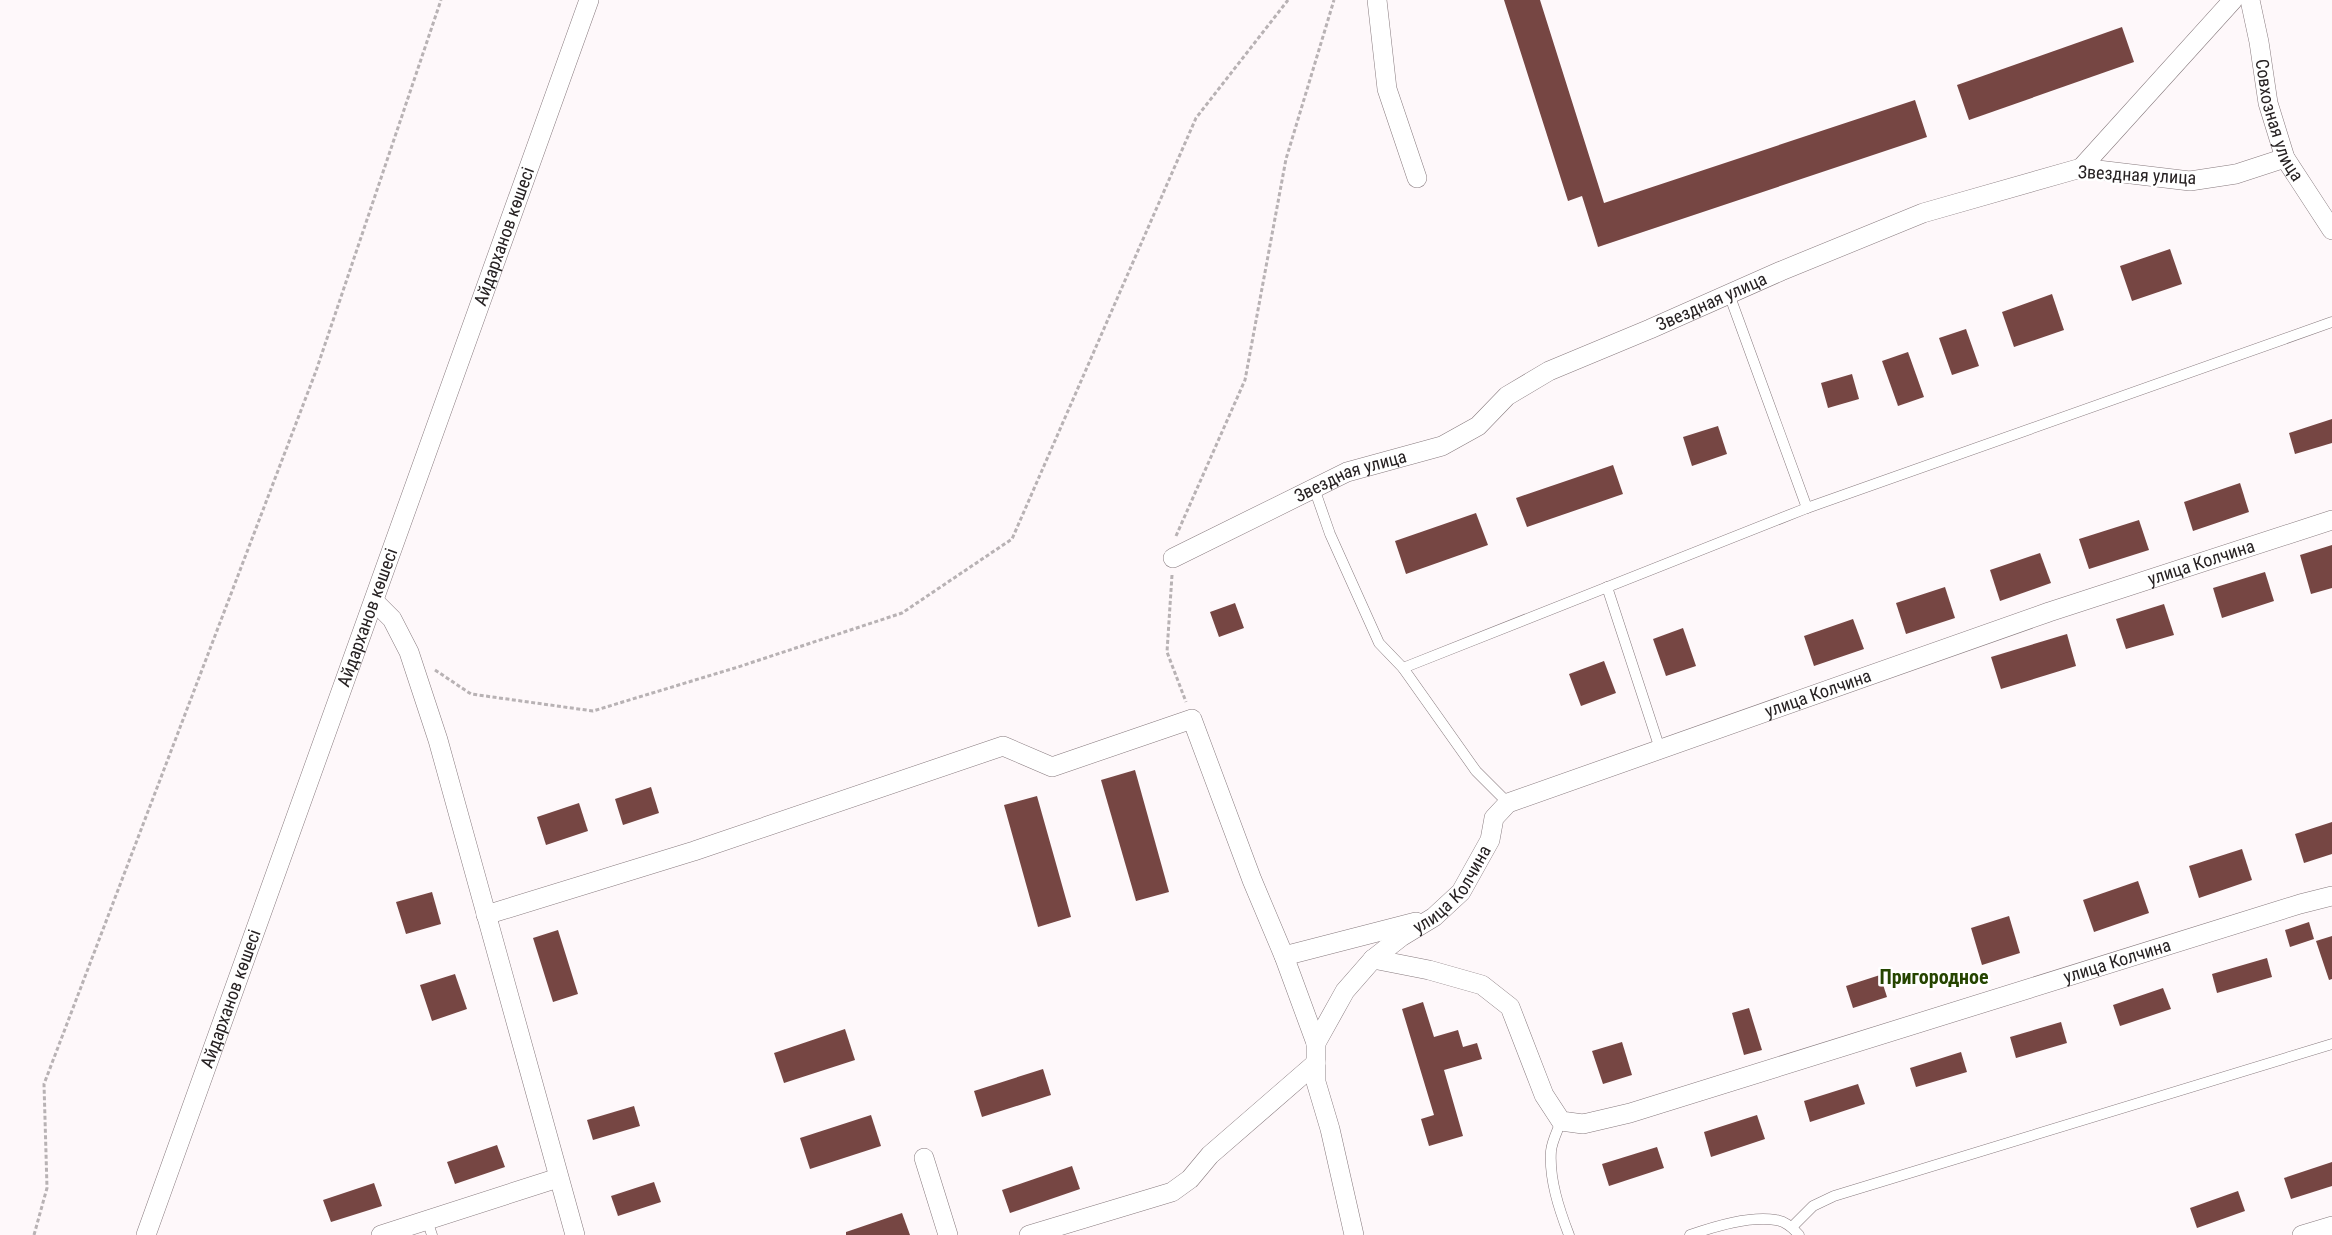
<svg xmlns="http://www.w3.org/2000/svg" width="2332" height="1235" font-family="'Roboto Condensed',sans-serif">
<style>
.building{fill:#764643}
.lines{fill:none;stroke-linecap:round;stroke-linejoin:round}
.lane-casing{stroke:#877a7e;stroke-width:11}
.street-casing{stroke:#877a7e;stroke-width:20}
.path{stroke:#b8b2b4;stroke-width:3;stroke-dasharray:4 2.5;stroke-linecap:butt}
.lane{stroke:#fff;stroke-width:10}
.street{stroke:#fff;stroke-width:19}
.labels{text-anchor:middle;stroke-width:5;stroke-linejoin:round;paint-order:stroke}
.street-label{font-size:18px;fill:#272223;stroke:#fff}
.quarter-label{font-size:20px;font-weight:bold;fill:#254500;stroke:#fff}
</style>
<rect width="100%" height="100%" fill="#fef8fa"/>
<g class="building">
<path d="M1504,0H1540L1604,203L1915,100L1927,137L1598,247L1582,196L1568,201Z"/>
<path d="M2122,27L2134,62L1969,120L1957,85Z"/>
<path d="M2170,249L2182,284L2132,301L2120,266Z"/>
<path d="M2052,294L2064,330L2014,347L2002,312Z"/>
<path d="M1966,329L1979,366L1952,375L1939,338Z"/>
<path d="M1908,352L1924,397L1898,406L1882,361Z"/>
<path d="M1852,374L1859,399L1828,408L1821,383Z"/>
<path d="M2332,419V443L2295,454L2289,433Z"/>
<path d="M1718,426L1727,454L1692,466L1683,437Z"/>
<path d="M1613,465L1623,494L1527,527L1516,498Z"/>
<path d="M2240,483L2249,512L2193,531L2184,502Z"/>
<path d="M1476,513L1488,545L1406,574L1395,541Z"/>
<path d="M2139,520L2149,550L2089,569L2079,539Z"/>
<path d="M2332,545V588L2311,594L2300,555Z"/>
<path d="M2040,553L2051,583L2000,601L1990,570Z"/>
<path d="M2265,572L2274,601L2222,618L2213,588Z"/>
<path d="M1945,587L1955,618L1906,634L1896,603Z"/>
<path d="M1235,603L1244,628L1219,637L1210,612Z"/>
<path d="M2164,604L2174,635L2126,649L2116,619Z"/>
<path d="M1853,619L1864,649L1814,666L1804,636Z"/>
<path d="M1683,628L1696,666L1666,676L1653,639Z"/>
<path d="M2067,634L2076,666L2001,689L1991,657Z"/>
<path d="M1604,661L1616,693L1581,706L1569,674Z"/>
<path d="M1135,770L1169,892L1136,901L1101,780Z"/>
<path d="M651,787L659,813L623,825L615,799Z"/>
<path d="M1037,796L1071,917L1038,927L1004,805Z"/>
<path d="M579,803L588,831L546,845L537,817Z"/>
<path d="M2332,822V854L2304,863L2295,834Z"/>
<path d="M2242,849L2252,880L2199,898L2189,866Z"/>
<path d="M2138,881L2149,913L2094,932L2083,900Z"/>
<path d="M432,892L441,924L406,934L396,902Z"/>
<path d="M2009,916L2020,953L1982,965L1971,928Z"/>
<path d="M2309,922L2314,939L2290,947L2285,930Z"/>
<path d="M558,930L578,994L553,1002L533,938Z"/>
<path d="M2332,936V979L2329,980L2316,941Z"/>
<path d="M2267,958L2272,977L2217,993L2212,974Z"/>
<path d="M455,974L467,1009L432,1021L420,985Z"/>
<path d="M1880,975L1887,997L1853,1008L1846,986Z"/>
<path d="M2163,988L2171,1009L2120,1026L2113,1005Z"/>
<path d="M1423,1002L1434,1037L1458,1030L1463,1047L1477,1043L1482,1059L1444,1070L1463,1136L1429,1146L1421,1119L1434,1115L1402,1009Z"/>
<path d="M1749,1008L1762,1050L1744,1055L1732,1013Z"/>
<path d="M2061,1022L2067,1043L2016,1058L2010,1037Z"/>
<path d="M845,1029L855,1060L784,1083L774,1053Z"/>
<path d="M1622,1042L1632,1075L1603,1084L1592,1051Z"/>
<path d="M1961,1052L1967,1072L1916,1087L1910,1068Z"/>
<path d="M1043,1069L1051,1095L982,1117L974,1091Z"/>
<path d="M1858,1084L1865,1104L1810,1122L1804,1101Z"/>
<path d="M634,1106L640,1126L593,1140L587,1120Z"/>
<path d="M871,1115L881,1146L810,1169L800,1138Z"/>
<path d="M1757,1115L1765,1139L1711,1157L1704,1132Z"/>
<path d="M497,1145L505,1167L455,1184L447,1162Z"/>
<path d="M1657,1147L1664,1168L1609,1186L1602,1164Z"/>
<path d="M2332,1162V1186L2291,1199L2284,1178Z"/>
<path d="M1072,1166L1080,1189L1010,1213L1002,1190Z"/>
<path d="M654,1182L661,1202L618,1216L611,1196Z"/>
<path d="M374,1183L382,1206L331,1222L323,1200Z"/>
<path d="M2238,1191L2245,1211L2197,1228L2190,1208Z"/>
<path d="M902,1213L910,1235H846V1232Z"/>
</g>
<g class="lines">
<g class="lane-casing">
<g id="lane">
<path d="M1729,294L1807,508"/>
<path d="M1314,488L1330,534L1379,643L1403,668L1476,771L1508,803"/>
<path d="M1607,587L1660,749"/>
<path d="M1403,668L1807,508L2332,322"/>
<path d="M1561,1121C1558,1130 1552,1141 1551,1151C1549,1179 1559,1209 1569,1235"/>
<path d="M427,1220L432,1235"/>
<path d="M1792,1227L1813,1206L1834,1196L2332,1044"/>
<path d="M1690,1235C1716,1226 1749,1216 1776,1220C1786,1221 1793,1228 1799,1235"/>
</g>
</g>
<g class="street-casing">
<g id="street">
<path d="M1377,0L1387,89L1417,178"/>
<path id="s1" d="M2250,0L2259,42L2268,103L2285,158L2332,230"/>
<path d="M2081,168L2233,0"/>
<path id="s2" d="M1173,558L1347,472L1442,446L1478,426L1507,396L1549,371L1650,329L1781,271L1923,213L2081,168L2190,181L2236,174L2285,158"/>
<path d="M374,601L392,619L409,652L438,740L575,1235"/>
<path d="M486,915L694,851L1003,746L1052,767L1192,719L1252,880L1284,956L1316,1043"/>
<path d="M1284,956L1416,922"/>
<path id="s3" d="M1373,959L1429,970L1482,985L1510,1007L1544,1095L1561,1121L1583,1124L1630,1113L2300,904L2332,896"/>
<path d="M924,1158L948,1235"/>
<path id="s4" d="M146,1235L589,0"/>
<path d="M381,1235L558,1178"/>
<path d="M1029,1235L1172,1192L1190,1179L1210,1155L1316,1063"/>
<path id="s5" d="M1354,1235L1330,1129L1316,1082V1043L1345,991L1373,959L1401,937L1434,917L1461,892L1490,840L1494,818L1508,803L2049,612L2332,520"/>
<path d="M2302,1235L2332,1226"/>
</g>
</g>
<g class="path">
<path d="M1176,536L1245,380L1286,159L1334,0"/>
<path d="M1172,575L1167,652L1186,702"/>
<path d="M435,670L471,694L593,711L738,667L902,613L1012,539L1196,118L1288,0"/>
<path d="M34,1235L47,1188L44,1084L316,371L441,0"/>
</g>
<use href="#lane" class="lane"/>
<use href="#street" class="street"/>
</g>
<g class="labels">
<g class="street-label">
<text dy="6" stroke="none"><textPath href="#s1" startOffset="124">Совхозная улица</textPath></text>
<text transform="translate(2137 175) rotate(3)" y="6">Звездная улица</text>
<text dy="6" stroke="none"><textPath href="#s4" startOffset="1061">Айдарханов көшесі</textPath></text>
<text dy="6" stroke="none"><textPath href="#s2" startOffset="601">Звездная улица</textPath></text>
<text dy="6" stroke="none"><textPath href="#s2" startOffset="196">Звездная улица</textPath></text>
<text dy="6" stroke="none"><textPath href="#s5" startOffset="1246">улица Колчина</textPath></text>
<text dy="6" stroke="none"><textPath href="#s4" startOffset="656">Айдарханов көшесі</textPath></text>
<text dy="6" stroke="none"><textPath href="#s5" startOffset="841">улица Колчина</textPath></text>
<text dy="6" stroke="none"><textPath href="#s5" startOffset="406">улица Колчина</textPath></text>
<text dy="6" stroke="none"><textPath href="#s3" startOffset="854">улица Колчина</textPath></text>
<text dy="6" stroke="none"><textPath href="#s4" startOffset="251">Айдарханов көшесі</textPath></text>
</g>
<g class="quarter-label">
<text x="1934" y="984">Пригородное</text>
</g>
</g>
</svg>
